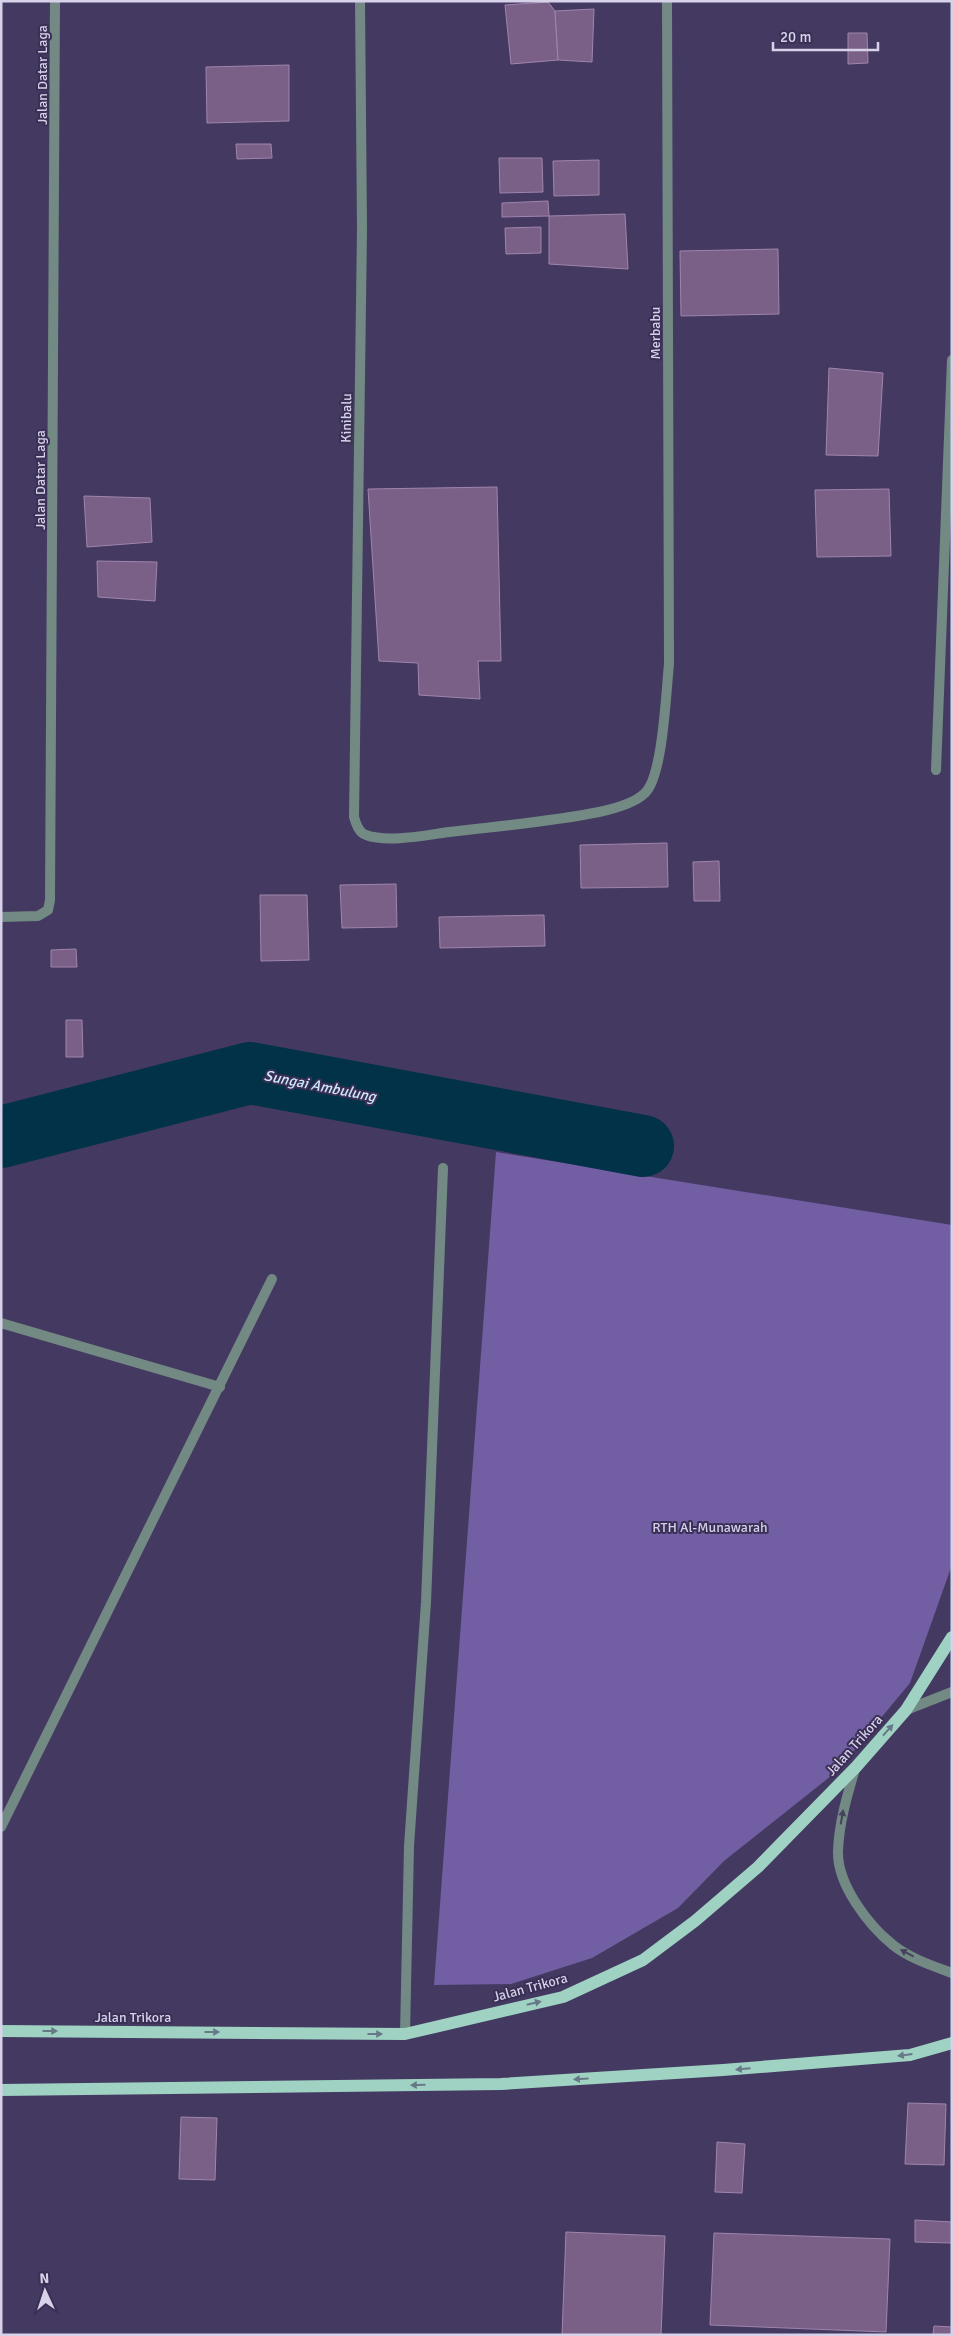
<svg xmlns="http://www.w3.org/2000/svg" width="953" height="2336" font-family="Signika,sans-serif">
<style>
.green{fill:#715ea3}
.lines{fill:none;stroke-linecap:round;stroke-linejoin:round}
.river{stroke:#013248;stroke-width:62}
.building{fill:#7a5f86;stroke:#a085ad}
.service{stroke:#728a83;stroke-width:10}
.minor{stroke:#728a83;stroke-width:10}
.tertiary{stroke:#728a83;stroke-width:10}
.primary{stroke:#9fd2c3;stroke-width:12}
.oneway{fill:#677886}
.oneway2{fill:#45415e}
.labels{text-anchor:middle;stroke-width:4;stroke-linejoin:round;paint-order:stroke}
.street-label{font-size:14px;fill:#d7d2ea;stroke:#3a2f55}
.park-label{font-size:14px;fill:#d4cee9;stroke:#3a2f55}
.water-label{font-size:15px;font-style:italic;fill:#cce8f9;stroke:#3a2f55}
</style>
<rect width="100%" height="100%" fill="#443a61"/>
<path class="green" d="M496,1152L952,1225V1565L910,1683L836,1772L724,1861L678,1908L592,1958L511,1984L434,1985Z"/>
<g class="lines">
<path class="river" d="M1,1137L250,1073L643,1146"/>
</g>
<g class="building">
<path d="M548,2L555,11L558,60L511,64L505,5Z"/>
<path d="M594,9L592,62L558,60L555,11Z"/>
<path d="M848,33H867L868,63L848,64Z"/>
<path d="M289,65V121L207,123L206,67Z"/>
<path d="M236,144H271L272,158L237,159Z"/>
<path d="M499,158H542L543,192L500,193Z"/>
<path d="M599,160V195L554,196L553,161Z"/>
<path d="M548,201L549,216L502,217V203Z"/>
<path d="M625,214L628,269L549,264V216Z"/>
<path d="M541,227V253L506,254L505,228Z"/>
<path d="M778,249L779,314L681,316L680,251Z"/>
<path d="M829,368L883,373L878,456L826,455Z"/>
<path d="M497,487L501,661H478L480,699L419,695L418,663L379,661L368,489Z"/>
<path d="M889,489L891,556L817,557L815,490Z"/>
<path d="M84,496L150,498L152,542L87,547Z"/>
<path d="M97,561L157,562L155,601L98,597Z"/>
<path d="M667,843L668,887L581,888L580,845Z"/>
<path d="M719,861L720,901H694L693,862Z"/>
<path d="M396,884L397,927L342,928L340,885Z"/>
<path d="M260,895H307L309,960L261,961Z"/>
<path d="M544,915L545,946L440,948L439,917Z"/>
<path d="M76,949L77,967H51V950Z"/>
<path d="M66,1020H82L83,1057H66Z"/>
<path d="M908,2103L946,2104L944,2165L905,2164Z"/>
<path d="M181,2117L217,2118L215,2180L179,2179Z"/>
<path d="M717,2142L745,2144L742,2193L715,2192Z"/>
<path d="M915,2220L952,2222V2243L915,2242Z"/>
<path d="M566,2232L665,2236L661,2335H562Z"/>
<path d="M714,2233L890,2239L886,2332L710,2325Z"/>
<path d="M934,2326L952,2327V2335H933Z"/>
</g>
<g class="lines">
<g class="service">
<path d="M1,1323L220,1387"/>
<path d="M1,1827L272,1279"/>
<path d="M405,2034L409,1846L426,1602L443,1168"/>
</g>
<g class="minor">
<path d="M360,1L362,229L354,817C356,824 359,833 366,835C388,843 426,835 449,832C499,826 550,822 599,812C613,809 635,803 645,793C663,776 666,692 669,664L667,1"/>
<path d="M936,770L952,360"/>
<path d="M1,917L38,916L48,910L50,900L55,1"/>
</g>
<g class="tertiary">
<path d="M906,1710L952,1692"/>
<path d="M855,1769C847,1796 839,1823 838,1851C837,1884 868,1925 893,1945C909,1958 933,1966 952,1973"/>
</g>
<g class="primary">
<path d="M1,2031L405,2034L563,1997L643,1960L695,1921L758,1867L856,1767L906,1710L952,1637"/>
<path d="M1,2090L501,2084L723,2070L910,2055L952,2043"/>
</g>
</g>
<defs><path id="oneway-solid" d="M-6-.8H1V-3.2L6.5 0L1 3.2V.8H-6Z" transform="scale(1.25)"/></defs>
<g class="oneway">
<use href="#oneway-solid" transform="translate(888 1730) rotate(-48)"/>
<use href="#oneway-solid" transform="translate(534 2003) rotate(-13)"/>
<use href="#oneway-solid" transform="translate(50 2031)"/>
<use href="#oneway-solid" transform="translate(212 2032)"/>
<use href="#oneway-solid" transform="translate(375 2034)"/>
<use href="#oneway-solid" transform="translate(905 2055) rotate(173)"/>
<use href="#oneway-solid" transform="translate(743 2069) rotate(175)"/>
<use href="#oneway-solid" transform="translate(581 2079) rotate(176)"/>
<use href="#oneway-solid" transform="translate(418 2085) rotate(179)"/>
</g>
<g class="oneway2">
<use href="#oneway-solid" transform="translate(842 1817) rotate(-80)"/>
<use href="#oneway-solid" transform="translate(907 1953) rotate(-152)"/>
</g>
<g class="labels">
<g class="street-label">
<text transform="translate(42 75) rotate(-90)" y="5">Jalan Datar Laga</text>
<text transform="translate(655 333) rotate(-90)" y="5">Merbabu</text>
<text transform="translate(346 418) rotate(-89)" y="5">Kinibalu</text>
<text transform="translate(40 480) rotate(-90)" y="5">Jalan Datar Laga</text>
<text transform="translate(854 1745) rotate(-48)" y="5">Jalan Trikora</text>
<text transform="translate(530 1987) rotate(-15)" y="5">Jalan Trikora</text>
<text x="133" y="2022">Jalan Trikora</text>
</g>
<g class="park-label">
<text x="710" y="1532">RTH Al-Munawarah</text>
</g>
<g class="water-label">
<text transform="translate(320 1086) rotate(11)" y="5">Sungai Ambulung</text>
</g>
</g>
<rect width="953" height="2336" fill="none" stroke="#d7d2ea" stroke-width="5"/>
<g transform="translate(45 2291) rotate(357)" stroke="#3a2f55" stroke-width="4" paint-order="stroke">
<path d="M0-4L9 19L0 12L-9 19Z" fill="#d7d2ea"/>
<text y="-8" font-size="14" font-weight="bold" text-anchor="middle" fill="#d7d2ea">N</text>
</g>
<path d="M773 42v8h105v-8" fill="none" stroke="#d7d2ea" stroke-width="2.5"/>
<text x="780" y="42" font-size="15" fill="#d7d2ea" stroke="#3a2f55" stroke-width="4" paint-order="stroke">20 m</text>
</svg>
